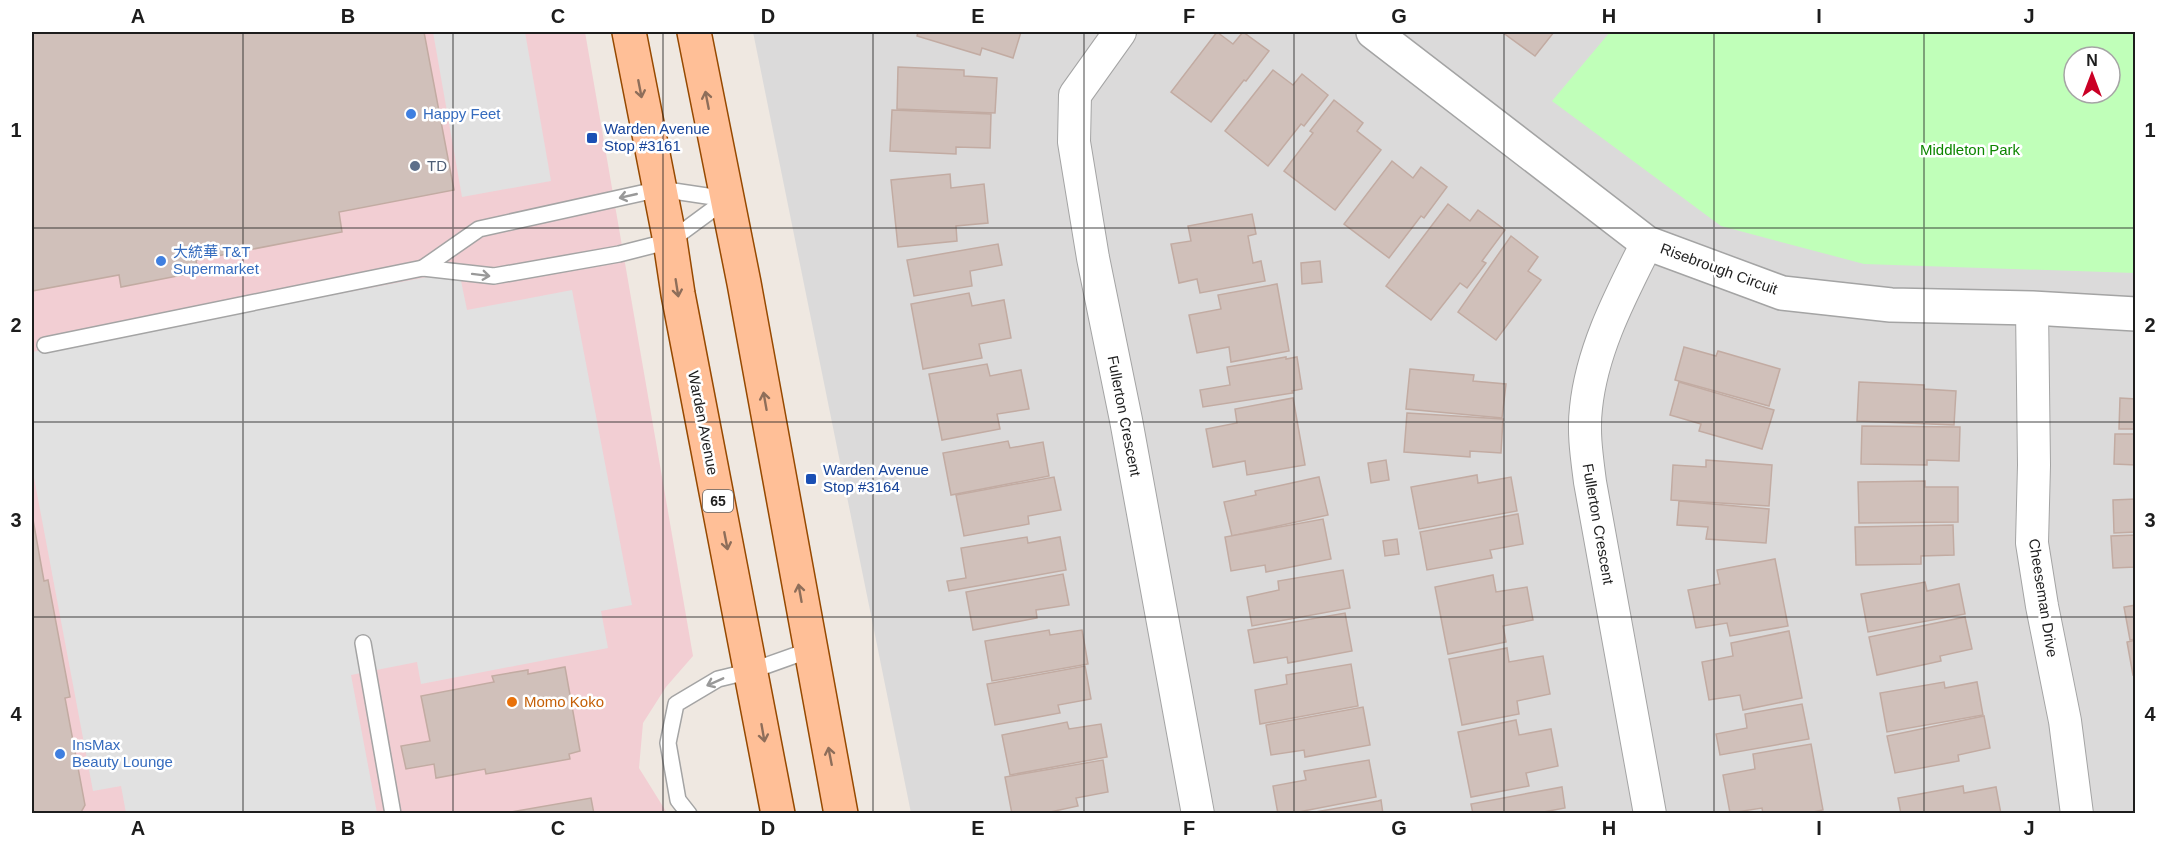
<svg xmlns="http://www.w3.org/2000/svg" width="2167" height="845" font-family="Arial,'Noto Sans SC',sans-serif">
<style>
.residential{fill:#dbdada;fill-rule:evenodd}
.commercial{fill:#f2ced3}
.park{fill:#c0ffb9;fill-rule:evenodd}
.parking{fill:#e1e1e1}
.building{fill:#d0c0ba;stroke:#c2aba2;stroke-width:1.5}
.lines{fill:none;stroke-linecap:round;stroke-linejoin:round}
.service-casing{stroke:#a4a4a4;stroke-width:18}
.minor-casing{stroke:#a4a4a4;stroke-width:34}
.tertiary-casing{stroke:#a4a4a4;stroke-width:36}
.primary-casing{stroke:#964900;stroke-width:36}
.service{stroke:#fff;stroke-width:15}
.minor{stroke:#fff;stroke-width:32}
.tertiary{stroke:#fff;stroke-width:33}
.primary{stroke:#ffbf97;stroke-width:33}
.oneway{stroke:#8e6e5a}
.oneway2{stroke:#999}
.grid{fill:none;stroke:#1d1d1d;stroke-width:1.5;stroke-opacity:0.55}
.shop-dot{fill:#3f7fe0;stroke:#fff;stroke-width:2}
.transit-dot{fill:#1a4fb4;stroke:#fff;stroke-width:2}
.service-dot{fill:#5c6f8a;stroke:#fff;stroke-width:2}
.food-dot{fill:#e8710a;stroke:#fff;stroke-width:2}
.labels{text-anchor:middle;stroke-width:5;stroke-linejoin:round;paint-order:stroke}
.shield{fill:#fff;stroke:#616161;stroke-width:1.5}
.shield-label{font-size:14px;font-weight:bold;fill:#1d1d1d}
.shop-label{font-size:15px;fill:#366cbe;stroke:#fff;text-anchor:start}
.transit-label{font-size:15px;fill:#164399;stroke:#fff;text-anchor:start}
.park-label{font-size:15px;fill:#0d8600;stroke:#fff}
.service-label{font-size:15px;fill:#4e5e75;stroke:#fff;text-anchor:start}
.street-label{font-size:15px;fill:#1d1d1d;stroke:#fff}
.food-label{font-size:15px;fill:#c56008;stroke:#fff;text-anchor:start}
.neatline{fill:none;stroke:#1d1d1d;stroke-width:2}
.grid-label{font-size:20px;text-anchor:middle;font-weight:bold;fill:#1d1d1d}
</style>
<rect width="100%" height="100%" fill="#efe8e1"/>
<path class="residential" d="M753,32H2135V813H911ZM2074,57H2110V93H2074Z"/>
<path class="commercial" d="M32,32H585L693,656L666,687L643,723L639,768L667,813H32Z"/>
<path class="park" d="M1610,32H2135V273L1864,264L1721,226L1552,101ZM2074,57H2110V93H2074Z"/>
<g class="parking">
<path d="M433,32H525L551,181L462,197Z"/>
<path d="M459,271L467,310L572,290L632,605L601,611L608,648L421,684L417,662L351,675L377,813H126L121,786L93,791L32,467V352Z"/>
</g>
<g class="building">
<path d="M32,32H424L454,190L339,212L342,232L196,260L198,272L121,287L119,275L32,291Z"/>
<path d="M918,32H1021L1013,58L982,48L980,55L917,36Z"/>
<path d="M1217,32L1233,44L1243,32L1269,51L1246,81L1244,80L1211,122L1171,92Z"/>
<path d="M1502,32H1554L1535,56Z"/>
<path d="M898,67L964,70V76L997,78L995,113L897,109Z"/>
<path d="M1273,70L1293,85L1302,74L1328,95L1304,126L1301,124L1268,166L1225,131Z"/>
<path d="M1334,100L1363,123L1357,131L1381,150L1335,210L1284,171L1313,133L1310,131Z"/>
<path d="M892,110L991,114L990,148L956,147V154L890,151Z"/>
<path d="M1392,161L1413,178L1421,167L1447,187L1424,218L1421,216L1389,258L1344,224Z"/>
<path d="M950,174L951,188L984,184L988,223L956,226L957,241L898,247L891,180Z"/>
<path d="M1448,204L1470,221L1478,210L1505,230L1482,261L1486,263L1467,288L1460,283L1431,320L1386,286Z"/>
<path d="M1252,214L1256,234L1248,236L1253,263L1261,261L1265,281L1200,293L1197,279L1179,283L1171,244L1191,241L1188,226Z"/>
<path d="M1511,236L1538,257L1528,271L1541,280L1496,340L1458,312Z"/>
<path d="M998,244L1002,265L970,271L972,286L914,296L907,260Z"/>
<path d="M1320,261L1322,282L1302,284L1301,263Z"/>
<path d="M1277,284L1289,351L1231,362L1229,347L1197,353L1189,315L1221,309L1218,295Z"/>
<path d="M969,293L972,306L1004,300L1011,338L979,344L982,358L923,369L911,304Z"/>
<path d="M1684,347L1716,356L1718,351L1780,369L1769,406L1675,380Z"/>
<path d="M1286,357V359L1297,357L1302,389L1292,391L1293,393L1203,407L1200,390L1230,385L1227,367Z"/>
<path d="M987,364L990,376L1021,370L1029,409L997,414L1000,429L942,440L929,374Z"/>
<path d="M1410,369L1474,375L1473,381L1506,384L1502,418L1406,409Z"/>
<path d="M1679,382L1774,410L1762,449L1699,431L1701,424L1670,415Z"/>
<path d="M1859,382L1924,385V389L1956,391L1954,425L1857,421Z"/>
<path d="M1293,398L1305,465L1247,475L1245,461L1213,467L1206,429L1237,423L1235,409Z"/>
<path d="M2120,398L2136,399V429H2119Z"/>
<path d="M1407,413L1503,419L1501,453L1470,451V457L1404,452Z"/>
<path d="M1862,426L1960,427L1959,461L1927,460V465L1861,464Z"/>
<path d="M2115,434H2136V465L2114,464Z"/>
<path d="M1008,441L1010,448L1043,442L1049,476L951,495L943,453Z"/>
<path d="M1386,460L1389,480L1371,483L1368,463Z"/>
<path d="M1706,460L1772,465L1769,506L1671,500L1673,465L1706,467Z"/>
<path d="M1477,475L1478,483L1511,477L1517,511L1419,529L1411,487Z"/>
<path d="M1054,477L1061,510L1028,516L1029,524L964,536L956,495Z"/>
<path d="M1319,477L1328,515L1232,536L1224,502L1256,495L1255,491Z"/>
<path d="M1925,481V487H1958V522L1859,523L1858,482Z"/>
<path d="M2136,499V532L2114,533L2113,500Z"/>
<path d="M1679,501L1769,509L1766,543L1706,539L1708,527L1677,525Z"/>
<path d="M32,514L44,581L48,580L70,697L65,698L85,805L80,814H32Z"/>
<path d="M1518,514L1523,544L1490,550L1492,558L1427,570L1420,532Z"/>
<path d="M1323,519L1331,559L1266,572L1265,565L1231,571L1225,537Z"/>
<path d="M1953,525L1954,555L1921,556V564L1856,565L1855,527Z"/>
<path d="M2136,535V567L2113,568L2111,536Z"/>
<path d="M1027,537L1028,543L1060,537L1066,570L949,591L947,581L966,578L961,548Z"/>
<path d="M1397,539L1399,554L1385,556L1383,541Z"/>
<path d="M1775,559L1788,626L1730,636L1727,623L1696,628L1688,590L1720,584L1717,570Z"/>
<path d="M1343,570L1350,608L1252,626L1247,597L1279,590L1278,581Z"/>
<path d="M1063,574L1069,605L1036,610L1037,618L973,630L966,592Z"/>
<path d="M1493,575L1496,592L1527,587L1533,620L1503,626L1506,642L1448,654L1435,587Z"/>
<path d="M1925,582L1927,591L1959,584L1965,614L1868,632L1861,594Z"/>
<path d="M2136,605V639L2130,640L2124,607Z"/>
<path d="M1345,613L1352,651L1288,663L1287,657L1254,663L1248,630Z"/>
<path d="M1965,617L1972,649L1940,656L1941,661L1877,675L1869,637Z"/>
<path d="M1049,630L1050,635L1082,630L1088,664L992,681L985,641Z"/>
<path d="M1789,631L1802,698L1743,710L1740,695L1709,700L1702,662L1733,656L1731,643Z"/>
<path d="M2136,640V674L2133,675L2127,642Z"/>
<path d="M1507,648L1509,662L1543,656L1550,694L1517,701L1519,714L1462,725L1449,659Z"/>
<path d="M1351,664L1358,706L1260,724L1255,690L1287,684L1286,675Z"/>
<path d="M1085,666L1091,699L1058,705L1060,713L995,725L987,684Z"/>
<path d="M565,667L580,751L569,754L570,759L486,774L485,769L436,778L434,764L406,769L401,746L430,741L421,696L494,682L492,676L528,670V674Z"/>
<path d="M1944,682L1945,688L1977,682L1983,715L1887,732L1880,693Z"/>
<path d="M1802,704L1809,739L1720,755L1716,734L1747,728L1745,714Z"/>
<path d="M1363,707L1370,745L1305,757L1304,750L1271,755L1266,725Z"/>
<path d="M1984,716L1990,748L1958,755L1959,761L1895,773L1887,736Z"/>
<path d="M1516,720L1519,735L1551,729L1558,766L1526,773L1529,786L1471,797L1458,732Z"/>
<path d="M1067,722L1069,729L1101,724L1107,757L1010,775L1002,735Z"/>
<path d="M1811,744L1823,810L1803,814H1763L1762,808L1730,813L1723,775L1755,769L1753,754Z"/>
<path d="M1103,760L1108,792L1076,798L1078,806L1041,814H1012L1005,777Z"/>
<path d="M1369,760L1376,797L1288,814H1278L1273,786L1306,780L1304,771Z"/>
<path d="M1963,786L1964,793L1996,787L2001,814H1901L1898,798Z"/>
<path d="M1562,787L1565,808L1533,814H1473L1471,804Z"/>
<path d="M591,798L594,814H499Z"/>
<path d="M1381,800L1383,814H1304L1378,801Z"/>
</g>
<g class="lines">
<g class="service-casing">
<g id="service">
<path d="M423,268L479,229L660,189L727,199"/>
<path d="M45,345L423,268L494,276L619,254L670,241L727,199"/>
<path d="M363,643L393,814"/>
<path d="M689,814L678,800L668,743L676,704L718,679L751,671L810,650"/>
</g>
</g>
<g class="minor-casing">
<g id="minor">
<path d="M1120,32L1075,95L1074,142L1093,258L1126,420L1198,814"/>
<path d="M1647,243C1621,295 1592,349 1586,408C1583,433 1587,458 1590,482L1650,814"/>
<path d="M2032,308L2034,465L2032,543L2042,606L2065,721L2077,814"/>
</g>
</g>
<g class="tertiary-casing">
<path id="tertiary" d="M1373,32L1647,243L1782,293L1891,305L2032,308L2136,314"/>
</g>
<g class="primary-casing">
<g id="primary">
<path d="M629,32L670,241L678,294L778,814"/>
<path d="M694,32L744,283L841,814"/>
</g>
</g>
<use href="#service" class="service"/>
<use href="#minor" class="minor"/>
<use href="#tertiary" class="tertiary"/>
<use href="#primary" class="primary"/>
</g>
<defs><path id="oneway-shaft" d="M-6 0H5M1.5-3L5.5 0L1.5 3" fill="none" stroke-width="1.6" stroke-linecap="round" stroke-linejoin="round" transform="scale(1.5)"/></defs>
<g class="oneway">
<use href="#oneway-shaft" transform="translate(640 89) rotate(79)"/>
<use href="#oneway-shaft" transform="translate(707 100) rotate(-101)"/>
<use href="#oneway-shaft" transform="translate(677 288) rotate(81)"/>
<use href="#oneway-shaft" transform="translate(765 401) rotate(-100)"/>
<use href="#oneway-shaft" transform="translate(726 541) rotate(79)"/>
<use href="#oneway-shaft" transform="translate(800 593) rotate(-100)"/>
<use href="#oneway-shaft" transform="translate(763 733) rotate(80)"/>
<use href="#oneway-shaft" transform="translate(830 756) rotate(-101)"/>
</g>
<g class="oneway2">
<use href="#oneway-shaft" transform="translate(628 196) rotate(167)"/>
<use href="#oneway-shaft" transform="translate(481 275) rotate(7)"/>
<use href="#oneway-shaft" transform="translate(715 682) rotate(156)"/>
</g>
<path class="grid" d="M243,32V814M453,32V814M663,32V814M873,32V814M1084,32V814M1294,32V814M1504,32V814M1714,32V814M1924,32V814M32,228H2136M32,422H2136M32,617H2136"/>
<g class="shop-dot">
<circle cx="411" cy="114" r="6"/>
<circle cx="161" cy="261" r="6"/>
<circle cx="60" cy="754" r="6"/>
</g>
<g class="transit-dot">
<rect x="586" y="132" width="12" height="12" rx="3"/>
<rect x="805" y="473" width="12" height="12" rx="3"/>
</g>
<circle class="service-dot" cx="415" cy="166" r="6"/>
<circle class="food-dot" cx="512" cy="702" r="6"/>
<g class="labels">
<rect class="shield" x="703" y="490" width="30" height="22" rx="4.5"/>
<g class="shield-label">
<text x="718" y="506">65</text>
</g>
<g class="shop-label">
<text x="423" y="119">Happy Feet</text>
<text x="173" y="257">大統華 T&amp;T<tspan x="173" dy="17">Supermarket</tspan></text>
<text x="72" y="750">InsMax<tspan x="72" dy="17">Beauty Lounge</tspan></text>
</g>
<g class="transit-label">
<text x="604" y="134">Warden Avenue<tspan x="604" dy="17">Stop #3161</tspan></text>
<text x="823" y="475">Warden Avenue<tspan x="823" dy="17">Stop #3164</tspan></text>
</g>
<g class="park-label">
<text x="1970" y="155">Middleton Park</text>
</g>
<g class="service-label">
<text x="427" y="171">TD</text>
</g>
<g class="street-label">
<text transform="translate(1719 269) rotate(20)" y="5">Risebrough Circuit</text>
<text transform="translate(1124 416) rotate(79)" y="5">Fullerton Crescent</text>
<text transform="translate(703 423) rotate(79)" y="5">Warden Avenue</text>
<text transform="translate(1598 524) rotate(80)" y="5">Fullerton Crescent</text>
<text transform="translate(2043 598) rotate(81)" y="5">Cheeseman Drive</text>
</g>
<g class="food-label">
<text x="524" y="707">Momo Koko</text>
</g>
</g>
<rect width="2167" height="845" fill="none" stroke="#ffffff" stroke-width="66"/>
<g transform="translate(2092 75)"><circle r="28" fill="#ffffff" stroke="#a5a5a5" stroke-width="1.5"/>
<path d="M0-4.5L10 22L0 15L-10 22Z" fill="#ca0025"/>
<text y="-9" font-size="16" font-weight="bold" text-anchor="middle" fill="#1d1d1d">N</text>
</g>
<rect x="33" y="33" width="2101" height="779" class="neatline"/>
<g class="grid-label">
<text x="138" y="23">A</text>
<text x="348" y="23">B</text>
<text x="558" y="23">C</text>
<text x="768" y="23">D</text>
<text x="978" y="23">E</text>
<text x="1189" y="23">F</text>
<text x="1399" y="23">G</text>
<text x="1609" y="23">H</text>
<text x="1819" y="23">I</text>
<text x="2029" y="23">J</text>
<text x="16" y="137">1</text>
<text x="2150" y="137">1</text>
<text x="16" y="332">2</text>
<text x="2150" y="332">2</text>
<text x="16" y="527">3</text>
<text x="2150" y="527">3</text>
<text x="16" y="721">4</text>
<text x="2150" y="721">4</text>
<text x="138" y="835">A</text>
<text x="348" y="835">B</text>
<text x="558" y="835">C</text>
<text x="768" y="835">D</text>
<text x="978" y="835">E</text>
<text x="1189" y="835">F</text>
<text x="1399" y="835">G</text>
<text x="1609" y="835">H</text>
<text x="1819" y="835">I</text>
<text x="2029" y="835">J</text>
</g>
</svg>
